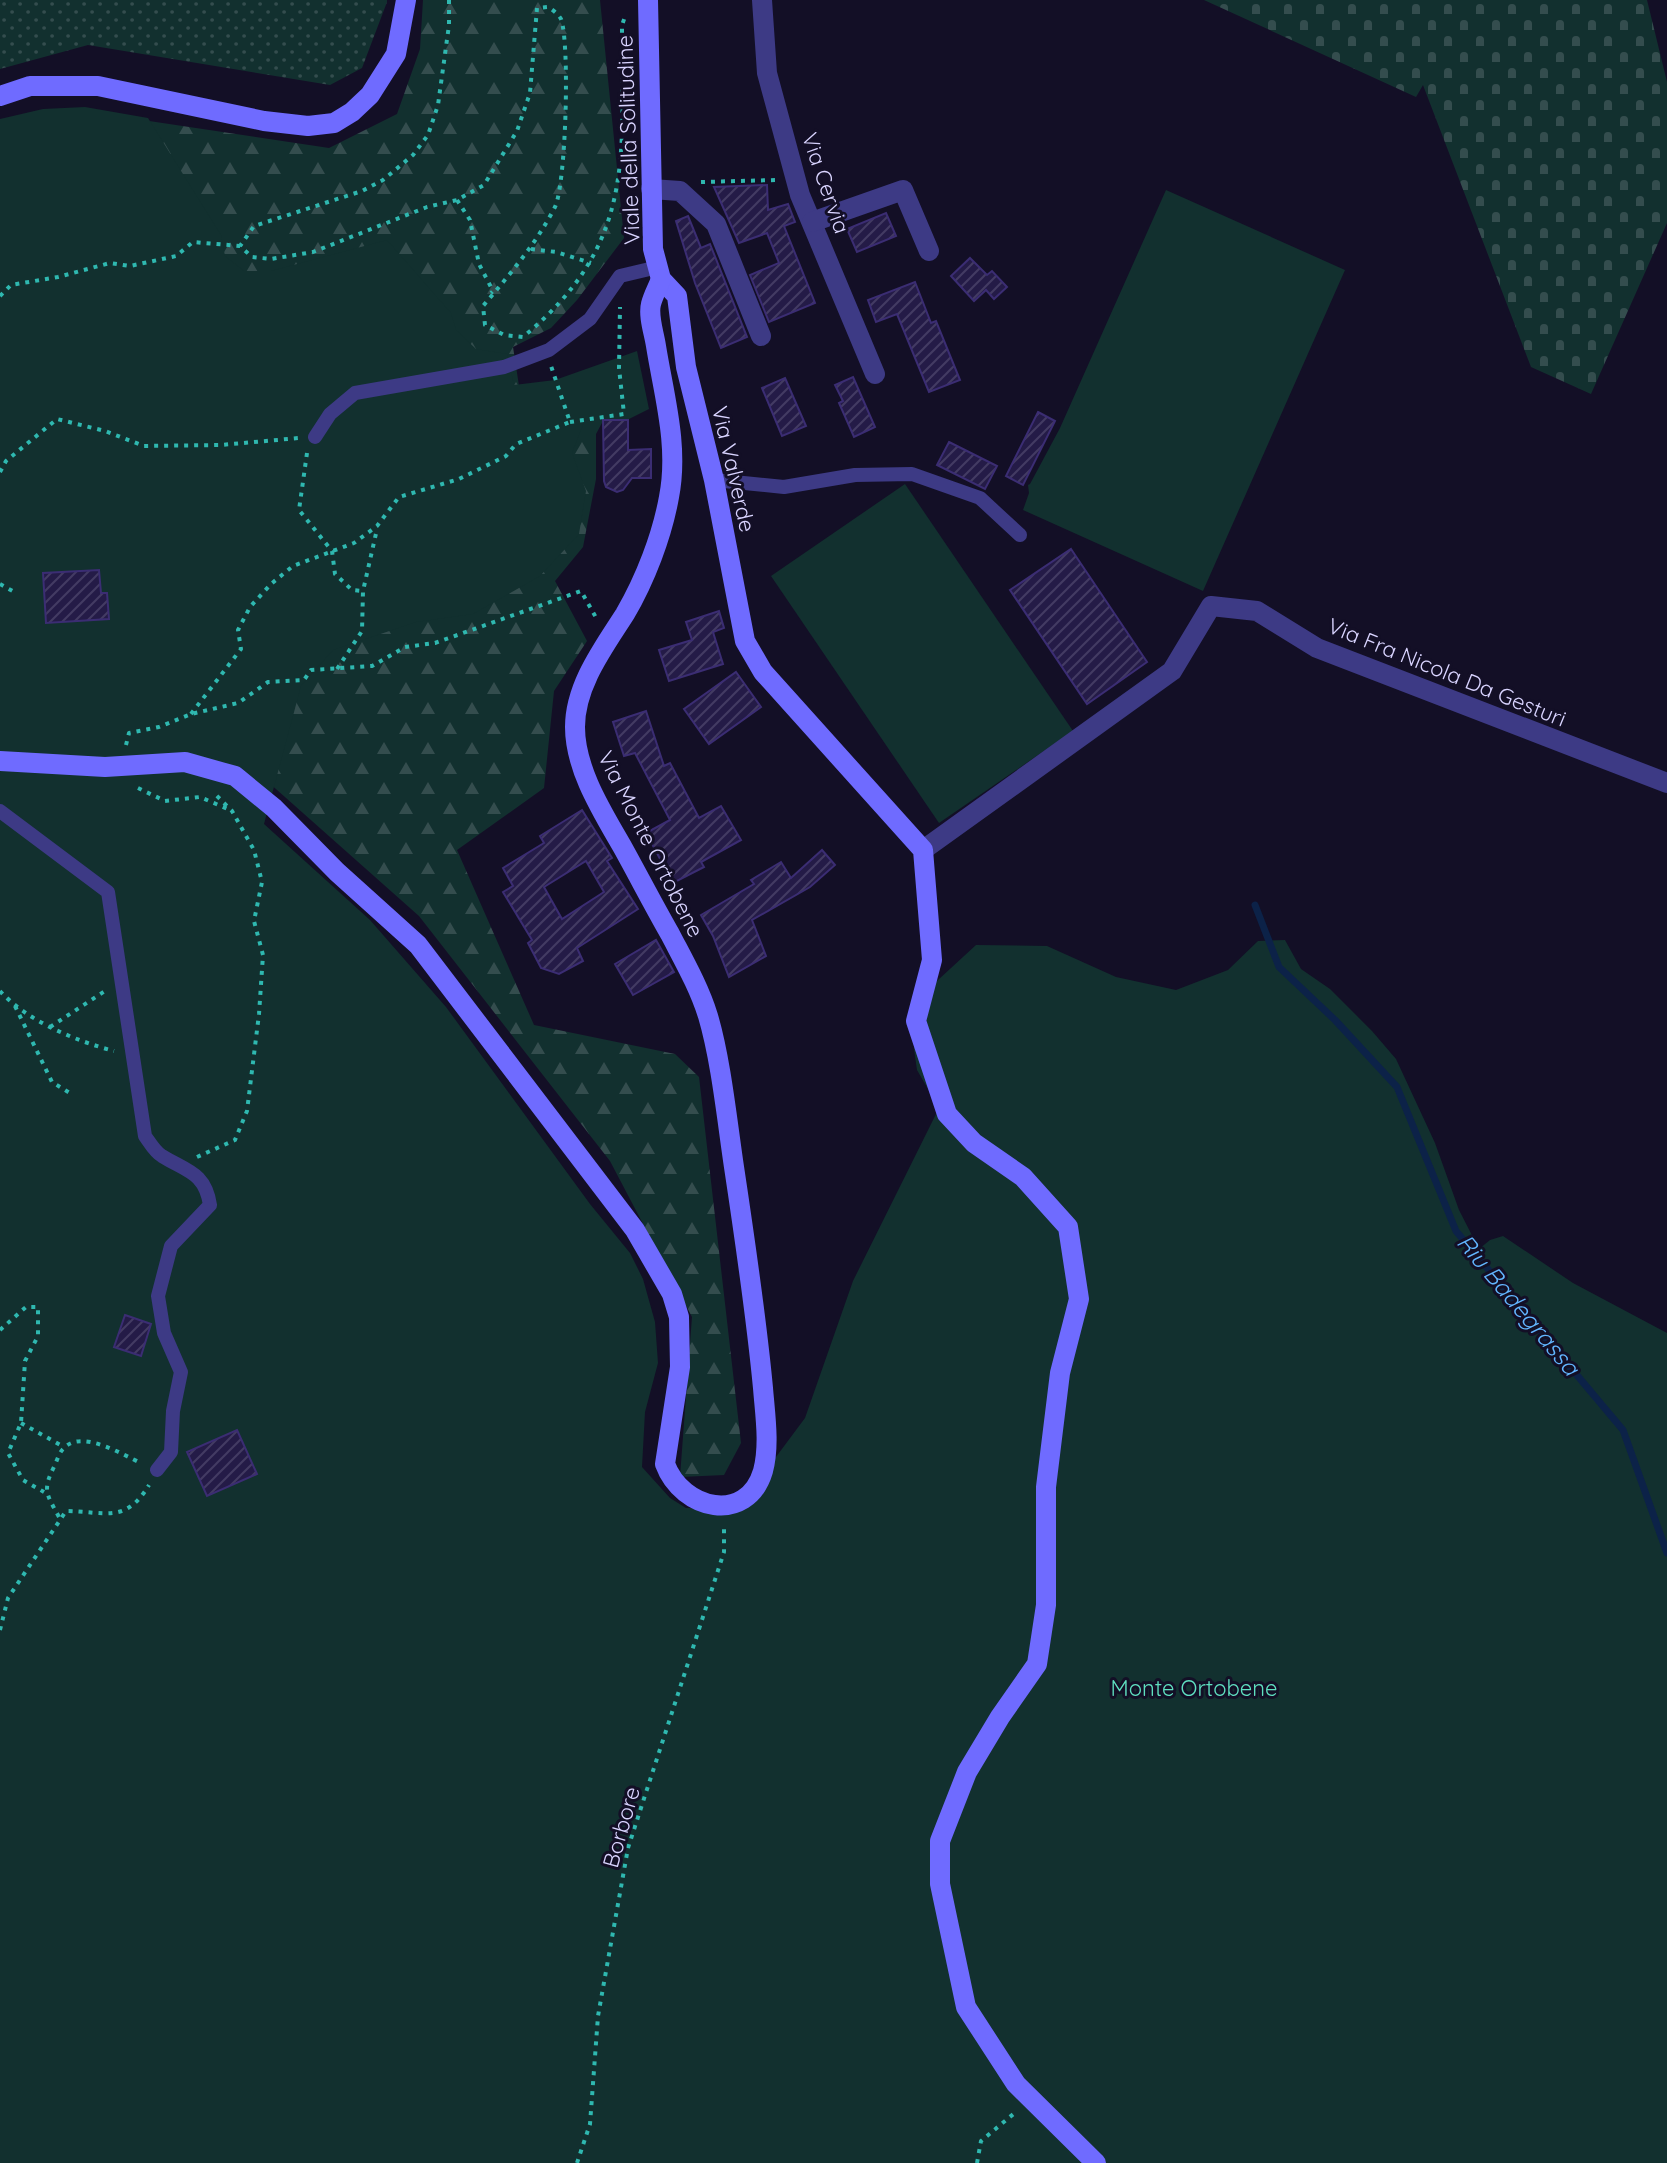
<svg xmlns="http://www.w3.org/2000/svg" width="1667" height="2163" font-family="Quicksand,sans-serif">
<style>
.grass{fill:url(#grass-dots)}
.forest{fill:url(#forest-firs)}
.cemetery{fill:url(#cemetery-stones)}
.park{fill:#12302f}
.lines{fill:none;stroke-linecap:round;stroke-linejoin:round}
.stream{stroke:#0c2248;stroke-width:7}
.building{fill:url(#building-hatch);stroke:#3b2d73;stroke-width:2;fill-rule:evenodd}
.path{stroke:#2fb8b0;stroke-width:4;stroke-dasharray:4 6;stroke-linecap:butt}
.lane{stroke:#3d3a85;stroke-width:14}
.street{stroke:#3d3a85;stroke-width:20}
.secondary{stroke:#6f6bff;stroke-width:20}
.labels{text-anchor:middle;stroke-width:6;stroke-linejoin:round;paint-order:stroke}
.street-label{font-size:22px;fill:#d9d4ff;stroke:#130f26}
.park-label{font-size:22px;fill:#5fe0c0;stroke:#130f26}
.water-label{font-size:24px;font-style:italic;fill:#62b6ff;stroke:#130f26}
</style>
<defs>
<pattern id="grass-dots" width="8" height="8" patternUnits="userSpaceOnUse" patternTransform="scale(2)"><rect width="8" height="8" fill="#12302f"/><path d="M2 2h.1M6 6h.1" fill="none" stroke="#344d4e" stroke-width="1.8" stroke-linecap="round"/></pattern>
<pattern id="forest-firs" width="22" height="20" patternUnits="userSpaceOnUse" patternTransform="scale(2)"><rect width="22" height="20" fill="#12302f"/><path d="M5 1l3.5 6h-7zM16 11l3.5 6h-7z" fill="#344d4e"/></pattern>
<pattern id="cemetery-stones" width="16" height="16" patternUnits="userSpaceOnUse" patternTransform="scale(2)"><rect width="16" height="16" fill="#12302f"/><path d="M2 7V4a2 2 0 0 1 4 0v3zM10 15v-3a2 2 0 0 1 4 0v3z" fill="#344d4e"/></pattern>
<pattern id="building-hatch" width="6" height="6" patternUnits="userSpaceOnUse" patternTransform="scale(2)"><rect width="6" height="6" fill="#241b47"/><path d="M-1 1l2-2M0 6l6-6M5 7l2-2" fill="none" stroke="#433b63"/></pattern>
</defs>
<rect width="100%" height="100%" fill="#130f26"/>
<path class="grass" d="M0,0H387V2L362,68L330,85L88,45L0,69Z"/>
<path class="forest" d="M423,0H600L624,238L577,300L551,328L513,347L519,386L611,406L596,434V479L583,547L555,581L587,641L554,691L544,788L457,850L534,1025L675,1054L699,1077L741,1443L724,1475L680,1477L692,1317L610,1161L419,916L232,750L0,131L149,121L329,148L397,114L420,49Z"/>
<path class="cemetery" d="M1204,0H1647L1667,82V223L1591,394L1531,367L1423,85L1416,97Z"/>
<g class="park">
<path d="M85,107L148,118L221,235L225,256L244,271H271L387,240L451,313L456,330L476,349L507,354L514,385L555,380L637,351L649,409L623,422H584L572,453L586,491L579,534L540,576L473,614L416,622L333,650L301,686L264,824L370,920L446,1007L590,1204L630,1253L643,1279L655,1322L658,1363L645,1412L642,1467L670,1498L686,1508H738L805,1418L853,1281L939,1108L917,1070L914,1049L921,1002L926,991L976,945L1047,946L1116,977L1176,990L1228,970L1258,941L1285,940L1301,969L1330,989L1372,1031L1396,1059L1435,1143L1459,1210L1479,1249L1490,1240L1503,1236L1573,1283L1667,1333V2163H0V119L43,109Z"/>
<path d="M1166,190L1345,270L1203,591L1023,510L1029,493L1028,485L1030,484L1060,428Z"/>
<path d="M905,484L1073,731L939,823L771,576Z"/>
</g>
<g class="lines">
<path class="stream" d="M1255,905L1279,967L1335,1020L1397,1087L1456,1231L1623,1430L1667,1553"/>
</g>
<g class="building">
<path d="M767,185L768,210L788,204L795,222L784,226L815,303L769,322L750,275L779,263L767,233L739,243L714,187Z"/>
<path d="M886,213L896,236L857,252L847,229Z"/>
<path d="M688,216L701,248L710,244L747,337L721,348L695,283L676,221Z"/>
<path d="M970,258L987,275L992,271L1007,287L994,299L986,290L974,301L951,276Z"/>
<path d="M915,282L931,323L936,321L960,380L929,392L897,314L876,322L868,300Z"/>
<path d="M853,377L875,427L854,437L839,403L843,401L835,385Z"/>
<path d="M785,378L806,426L782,436L762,388Z"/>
<path d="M1038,412L1055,421L1023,485L1006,476Z"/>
<path d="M603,420H628V450L651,449V478H632L623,490L617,492L606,487L604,481Z"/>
<path d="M949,442L997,466L985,489L937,465Z"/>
<path d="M1071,549L1147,662L1087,704L1010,590Z"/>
<path d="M99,570L101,593H107L109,619L46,623L43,573Z"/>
<path d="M719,611L724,628L713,632L723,664L669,681L659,650L692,640L686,622Z"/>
<path d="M736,672L761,707L709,744L684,709Z"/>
<path d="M646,711L664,766L670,763L699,818L721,806L741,840L701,862L704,867L673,883L646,833L670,820L635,753L624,756L613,722Z"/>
<path d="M582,810L612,858L607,861L638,909L577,948L583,961L559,974L541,968L528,943L532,940L503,892L513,886L503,868L544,843L540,836ZM586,861L604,892L562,919L544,887Z"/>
<path d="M822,850L835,865L810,887L752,920L766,956L729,977L713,936L701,915L754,884L751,880L781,862L791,878Z"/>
<path d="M656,940L674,972L633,995L615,964Z"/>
<path d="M125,1315L151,1324L141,1356L114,1347Z"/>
<path d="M237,1430L257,1474L207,1496L187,1452Z"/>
</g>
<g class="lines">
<g class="path">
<path d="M449,0V25L438,105L428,135L413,155L383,180L362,191L254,226L240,246L252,257L271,259L313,252L427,207L457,200L484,185L517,131L530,93L537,8L548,7C553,10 558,14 561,19C570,43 566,184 555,207C536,244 510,274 483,306L485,325L504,335L523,337C636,244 622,158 622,25L626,14"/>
<path d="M701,182L776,180"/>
<path d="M457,200L470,220L479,264L493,291L491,293"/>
<path d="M531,249L556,252L591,263"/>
<path d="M0,296L11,285L58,277L110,263L130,266L176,256L193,242L240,246"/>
<path d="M570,422L624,414L619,368L620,307"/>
<path d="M307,453L299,510L332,551L335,574L352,590L363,591"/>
<path d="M0,472L6,461L57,419L105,431L144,446L221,445L299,438"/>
<path d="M0,584L16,593"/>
<path d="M337,669L362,631L363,591L377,529"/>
<path d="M191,714L241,649L238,630L250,607L271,584L293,566L354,543L377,526L399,497L459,479L506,456L516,444L570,422L551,366"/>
<path d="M126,745L129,733L159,727L191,714L238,703L268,682L304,680L311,670L372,666L405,647L435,643L581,591L598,621"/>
<path d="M138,788L165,801L200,797L230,810"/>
<path d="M0,991C27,1021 76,1041 114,1051"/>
<path d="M15,1006L52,1082L73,1095"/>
<path d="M50,1027L105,991"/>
<path d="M197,1157L235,1140L247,1111L259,1014L263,955L254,921L262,882L254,850L232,811L214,793"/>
<path d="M0,1330L26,1307H38V1336L25,1361L21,1423L8,1453L23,1480L44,1492"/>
<path d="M21,1423L64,1447"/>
<path d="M59,1517C46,1493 42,1490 55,1465C57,1460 60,1451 64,1448C82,1429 123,1455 141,1463"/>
<path d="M0,1630L8,1598L66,1511C104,1511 125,1525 149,1485"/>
<path d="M577,2163L590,2124L598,2016L628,1848L724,1552V1524"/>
<path d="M977,2163L981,2141L1017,2111"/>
</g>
<g class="lane">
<path d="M315,437L330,414L355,393L504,367L549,350L590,319L620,276L658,267"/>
<path d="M714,480L784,487L855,475L912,474L980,498L1020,535"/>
<path d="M0,811L108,892L145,1136C150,1143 155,1152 162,1156C186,1171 205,1172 210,1205L171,1246L158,1296L164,1333L181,1372L173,1411L171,1452L157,1470"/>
</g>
<g class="street">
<path d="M762,0L767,73L800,195L875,374"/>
<path d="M651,189L680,191L716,224L761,336"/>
<path d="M812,222L903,190L929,251"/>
<path d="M923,850L1172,671L1211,606L1257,611L1317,648L1667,783"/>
</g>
<g class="secondary">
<path d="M648,0L653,249L661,279L677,296L686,367L714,480L745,641L763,672L923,850L932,960L916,1021L947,1114L974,1143L1023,1177L1068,1227L1079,1299L1060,1373L1046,1487V1605L1037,1664L1000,1717L967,1772L940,1841V1884L966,2007L1016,2084L1096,2163"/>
<path d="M0,96L30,86H98L264,121L308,126L334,123L352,112L370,95L396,54L406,0"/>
<path d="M0,761L105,767L185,762L235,776L274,808L337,872L418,945L635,1230L672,1294L679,1317L680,1367L665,1464C682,1510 747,1525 763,1471C770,1445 765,1414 763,1388C756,1314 745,1240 734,1167C727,1120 721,1060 708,1016C699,987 684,961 670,934C654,906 639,877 623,848C603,813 575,770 575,727C575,685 604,647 625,614C645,580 662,536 669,497C679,446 664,396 656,346C654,333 648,316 651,304C653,296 658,287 661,279"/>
</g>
</g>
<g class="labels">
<g class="street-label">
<text transform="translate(628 140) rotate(-92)" y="8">Viale della Solitudine</text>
<text transform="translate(826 183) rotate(71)" y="8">Via Cervia</text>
<text transform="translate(734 469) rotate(77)" y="8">Via Valverde</text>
<text transform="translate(1447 672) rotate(22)" y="8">Via Fra Nicola Da Gesturi</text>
<text transform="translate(651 844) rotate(63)" y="8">Via Monte Ortobene</text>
<text transform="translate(621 1827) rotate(-74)" y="8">Borbore</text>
</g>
<g class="park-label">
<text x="1194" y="1696">Monte Ortobene</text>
</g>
<g class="water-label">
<text transform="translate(1518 1305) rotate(50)" y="8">Riu Badegrassa</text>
</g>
</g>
</svg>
